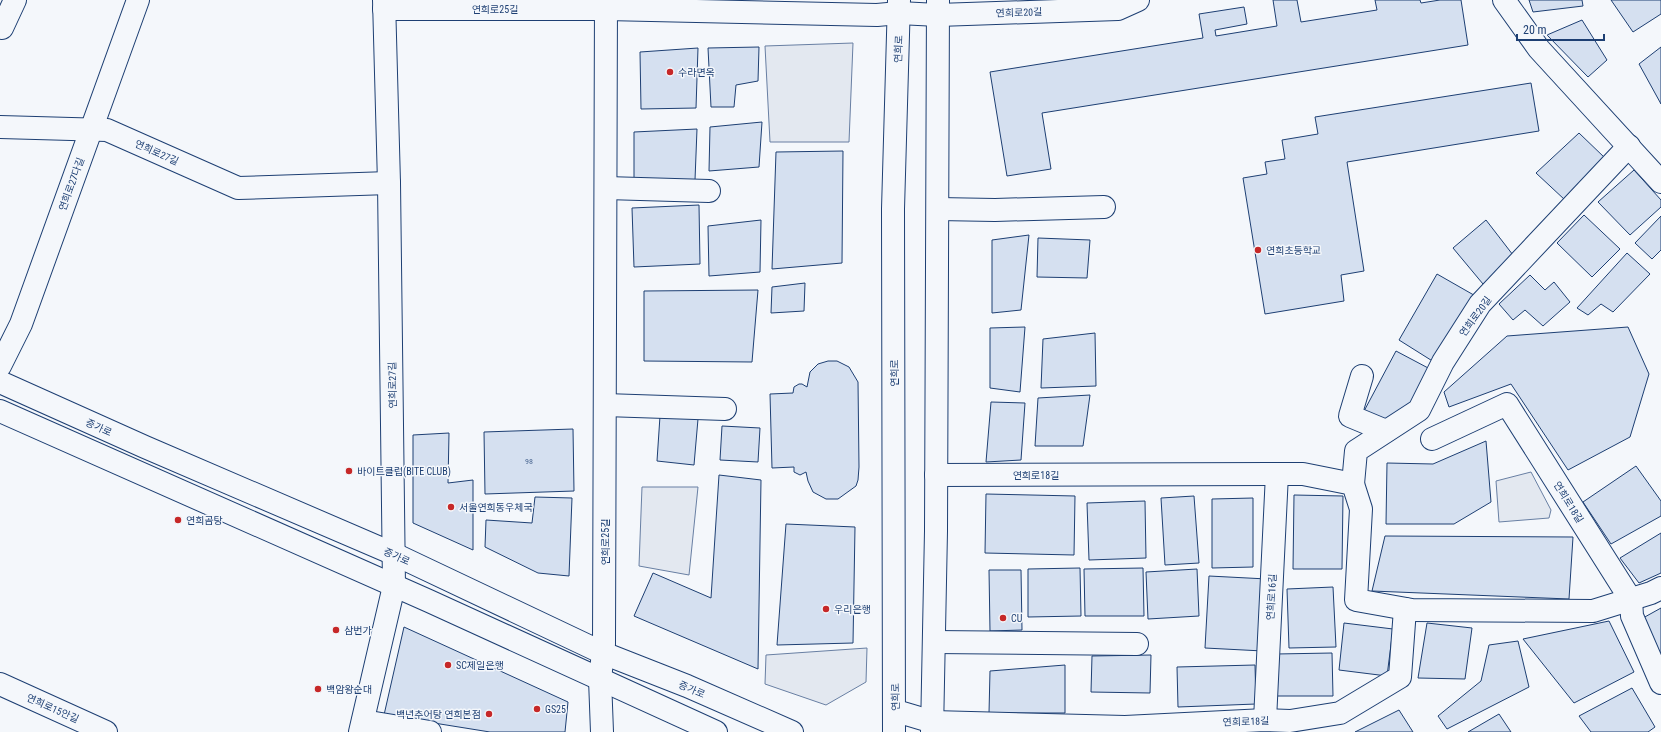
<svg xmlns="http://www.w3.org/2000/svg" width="1661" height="732" font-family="'Roboto Condensed','Noto Sans KR',sans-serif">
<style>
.parking{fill:#e3e8f0;stroke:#687fa3}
.building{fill:#d5e0f0;stroke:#1d3f73}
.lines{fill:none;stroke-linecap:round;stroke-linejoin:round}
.minor-casing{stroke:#1d3f73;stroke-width:24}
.major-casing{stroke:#1d3f73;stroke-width:24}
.minor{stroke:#f4f7fb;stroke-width:22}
.major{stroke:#f4f7fb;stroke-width:22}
.poi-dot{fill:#c62828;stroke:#f4f7fb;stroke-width:1.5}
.labels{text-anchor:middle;stroke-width:3;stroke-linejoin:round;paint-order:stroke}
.number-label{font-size:8px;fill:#4b6792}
.street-label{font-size:10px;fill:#1d3f73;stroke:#f4f7fb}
.poi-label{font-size:10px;fill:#1d3f73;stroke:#f4f7fb;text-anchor:start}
</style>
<rect width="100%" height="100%" fill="#f4f7fb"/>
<g class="parking">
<path d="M853,43L849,142H770L765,46Z"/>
<path d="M1531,472L1551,510L1549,518L1499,522L1496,481Z"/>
<path d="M642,487H698L689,575L639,566Z"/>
<path d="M867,648L866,682L826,705L765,684L766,655Z"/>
</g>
<g class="building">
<path d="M1273,0H1297L1301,22L1377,10L1375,0H1420L1421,3L1440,0H1461L1468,45L1042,113L1051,169L1007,176L990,72L1203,38L1199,14L1244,7L1247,24L1215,30L1216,36L1277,26Z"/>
<path d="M1529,0H1582L1583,6L1533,12Z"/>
<path d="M1611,0H1661V14L1633,32Z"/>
<path d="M1582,20L1607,60L1588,77L1547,35Z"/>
<path d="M759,47L758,81L736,85L734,107H711L708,48Z"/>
<path d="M1661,47V104L1639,64Z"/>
<path d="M698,48L696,108L641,109L640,52Z"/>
<path d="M1531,83L1539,131L1347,162L1364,271L1341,275L1344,301L1265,314L1243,178L1267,174L1265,162L1285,159L1282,140L1318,134L1315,117Z"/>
<path d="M762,122L759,167L709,171L710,127Z"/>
<path d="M697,129L695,180L634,182V132Z"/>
<path d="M1579,133L1605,158L1565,200L1536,173Z"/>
<path d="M843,151L842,263L772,269L776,152Z"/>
<path d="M1634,170L1661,200V207L1630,235L1598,202Z"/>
<path d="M699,205L700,264L634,267L632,208Z"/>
<path d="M1584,215L1620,249L1592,277L1557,243Z"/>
<path d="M1661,216V250L1652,259L1635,243Z"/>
<path d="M761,220L760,272L709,276L708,226Z"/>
<path d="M1486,220L1513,255L1483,284L1453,248Z"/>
<path d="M1029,235L1021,310L992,313V240Z"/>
<path d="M1038,238L1090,240L1087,278L1037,277Z"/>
<path d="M1627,253L1650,274L1613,312L1601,304L1588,315L1577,308Z"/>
<path d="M1437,274L1479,298L1434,362L1399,340Z"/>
<path d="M1530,275L1545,290L1554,282L1570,302L1543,326L1525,310L1513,320L1499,304Z"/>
<path d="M805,283L804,311L771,313L772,287Z"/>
<path d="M758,290L752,362L644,361V291Z"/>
<path d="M1025,327L1020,392L990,388V328Z"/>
<path d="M1628,327L1649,374L1630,437L1568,470L1511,384L1449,407L1444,392L1507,336Z"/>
<path d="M1095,333L1096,386L1041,388L1043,339Z"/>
<path d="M1396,351L1430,369L1415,404L1387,425L1363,413Z"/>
<path d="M828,361H837L849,367L858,382L859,467L858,480L856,486L838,499H826L813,492L808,481L806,472L800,475L794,472V467L772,468L770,394L793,393L794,387L799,384H802L807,387L810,372L818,364Z"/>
<path d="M1090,395L1083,446H1035L1038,398Z"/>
<path d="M991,402L1025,403L1021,460L986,462Z"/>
<path d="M660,416L698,419L694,465L657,461Z"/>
<path d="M722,426L760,428L758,462L720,460Z"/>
<path d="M573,429L574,491L485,494L484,432Z"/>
<path d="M449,433L448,483L473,480V550L413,523V435Z"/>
<path d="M1486,441L1491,502L1454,524H1386L1387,463L1433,464Z"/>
<path d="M1636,466L1661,501V516L1611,544L1583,502Z"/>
<path d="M719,475L761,480L758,669L634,616L653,573L711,598Z"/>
<path d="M986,494L1075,496L1074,555L985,553Z"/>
<path d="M1294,495L1343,496L1342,569H1293Z"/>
<path d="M1194,496L1199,563L1165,565L1161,498Z"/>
<path d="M535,497L572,498L569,576L538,573L485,547L486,520L532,523Z"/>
<path d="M1253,498V567L1212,568V499Z"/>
<path d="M1145,501L1146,558L1089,560L1087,503Z"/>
<path d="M786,524L855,527L853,643L777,645Z"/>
<path d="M1661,533V573L1639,583L1620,558Z"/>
<path d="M1385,536L1573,537L1569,599L1372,591Z"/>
<path d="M1080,568L1081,616L1028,617V569Z"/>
<path d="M1143,568L1144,616H1085L1084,569Z"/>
<path d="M1197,569L1199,616L1148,619L1146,572Z"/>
<path d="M989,570H1021L1022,630L990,631Z"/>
<path d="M1209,576L1267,579L1263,651L1205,648Z"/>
<path d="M1333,587L1336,647L1289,648L1287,589Z"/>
<path d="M1661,608V665L1643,618Z"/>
<path d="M1609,621L1634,672L1574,703L1523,639Z"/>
<path d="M1344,623L1393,629L1387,676L1339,670Z"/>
<path d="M1427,623L1472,628L1465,679L1418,678Z"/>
<path d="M404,627L568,702L565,732H490L384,715Z"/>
<path d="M1518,641L1529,687L1447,729L1438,716L1481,681L1489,645Z"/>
<path d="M1332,653L1333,696H1276V654Z"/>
<path d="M1151,655L1150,693L1091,692L1092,656Z"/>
<path d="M1065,665V713H989L990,671Z"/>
<path d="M1255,665L1256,704L1178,707L1177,667Z"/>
<path d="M1632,688L1655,727L1648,732H1591L1579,716Z"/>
<path d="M1399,710L1413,732H1355Z"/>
<path d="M1499,714L1511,732H1468Z"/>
</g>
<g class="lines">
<g class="minor-casing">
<g id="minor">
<path d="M1504,0L1539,49L1661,182"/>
<path d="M384,9H606L877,15L899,13L938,15L1118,9L1138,0"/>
<path d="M2,28L15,0"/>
<path d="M0,127L107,130L238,188L389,183"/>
<path d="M606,188L709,191"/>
<path d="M938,209L995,210L1104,207"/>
<path d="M0,366L21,324L138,0"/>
<path d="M1362,376L1350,416L1386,431"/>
<path d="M605,405L725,409"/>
<path d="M1432,439L1507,404L1631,600L1632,616L1661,683"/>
<path d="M936,475L1303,474L1353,484L1361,509L1356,600L1412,610L1593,611L1651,593L1661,588"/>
<path d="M1353,484L1356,451L1419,410L1443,362L1480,304L1629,146"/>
<path d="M934,642L1137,644"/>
<path d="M0,684L106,732"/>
<path d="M896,711L933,722L1125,727L1265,720L1290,721L1340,713L1400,677L1405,609"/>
<path d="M1265,720L1277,474"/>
<path d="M363,721L430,732"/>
<path d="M360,732L394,586L389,183L384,0"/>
<path d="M602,732L600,679L604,644L606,0"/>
</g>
</g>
<g class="major-casing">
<g id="major">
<path d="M0,382L145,447L394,554L603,653L687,686L792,732"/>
<path d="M0,411L429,601L716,732"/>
<path d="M894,732L893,209L899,0"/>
<path d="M932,732L936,531L938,0"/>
</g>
</g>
<use href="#minor" class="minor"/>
<use href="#major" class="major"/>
</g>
<g class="poi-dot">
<circle cx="670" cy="72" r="4"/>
<circle cx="1258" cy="250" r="4"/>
<circle cx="349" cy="471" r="4"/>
<circle cx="451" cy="507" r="4"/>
<circle cx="178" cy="520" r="4"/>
<circle cx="826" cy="609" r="4"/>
<circle cx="1003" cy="618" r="4"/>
<circle cx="336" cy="630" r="4"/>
<circle cx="448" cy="665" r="4"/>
<circle cx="318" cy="689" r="4"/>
<circle cx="537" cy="709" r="4"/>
<circle cx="489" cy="714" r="4"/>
</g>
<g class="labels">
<g class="number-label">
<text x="529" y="464">98</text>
</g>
<g class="street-label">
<text x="495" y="13">연희로25길</text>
<text transform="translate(1019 12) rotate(-2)" y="4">연희로20길</text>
<text transform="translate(898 49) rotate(-88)" y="4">연희로</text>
<text transform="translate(157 152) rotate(24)" y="4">연희로27길</text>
<text transform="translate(71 184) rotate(-70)" y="4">연희로27다길</text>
<text transform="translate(1475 316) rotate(-54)" y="4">연희로20길</text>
<text transform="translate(894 373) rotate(-90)" y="4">연희로</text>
<text transform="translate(392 385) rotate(-91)" y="4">연희로27길</text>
<text transform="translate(99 427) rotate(24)" y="4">증가로</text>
<text x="1036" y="479">연희로18길</text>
<text transform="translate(1569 502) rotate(58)" y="4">연희로18길</text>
<text transform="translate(605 542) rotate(-90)" y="4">연희로25길</text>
<text transform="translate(397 556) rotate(24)" y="4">증가로</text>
<text transform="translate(1271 597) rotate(-87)" y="4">연희로16길</text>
<text transform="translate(692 689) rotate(23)" y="4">증가로</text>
<text transform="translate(895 697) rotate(-91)" y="4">연희로</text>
<text transform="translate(53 708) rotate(24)" y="4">연희로15안길</text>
<text transform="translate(1246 721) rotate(-2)" y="4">연희로18길</text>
</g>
<g class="poi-label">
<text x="678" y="76">수라면옥</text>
<text x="1266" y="254">연희초등학교</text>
<text x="357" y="475">바이트클럽(BITE CLUB)</text>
<text x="459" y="511">서울연희동우체국</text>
<text x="186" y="524">연희곰탕</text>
<text x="834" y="613">우리은행</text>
<text x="1011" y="622">CU</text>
<text x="344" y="634">삼번가</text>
<text x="456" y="669">SC제일은행</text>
<text x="326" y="693">백암왕순대</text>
<text x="545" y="713">GS25</text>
<text x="481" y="718" text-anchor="end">백년추어탕 연희본점</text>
</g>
</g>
<path d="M1517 34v6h87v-6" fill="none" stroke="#1d3f73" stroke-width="2"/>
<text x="1523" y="34" font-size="12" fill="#1d3f73" stroke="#f4f7fb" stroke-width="3" paint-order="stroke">20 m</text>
</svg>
